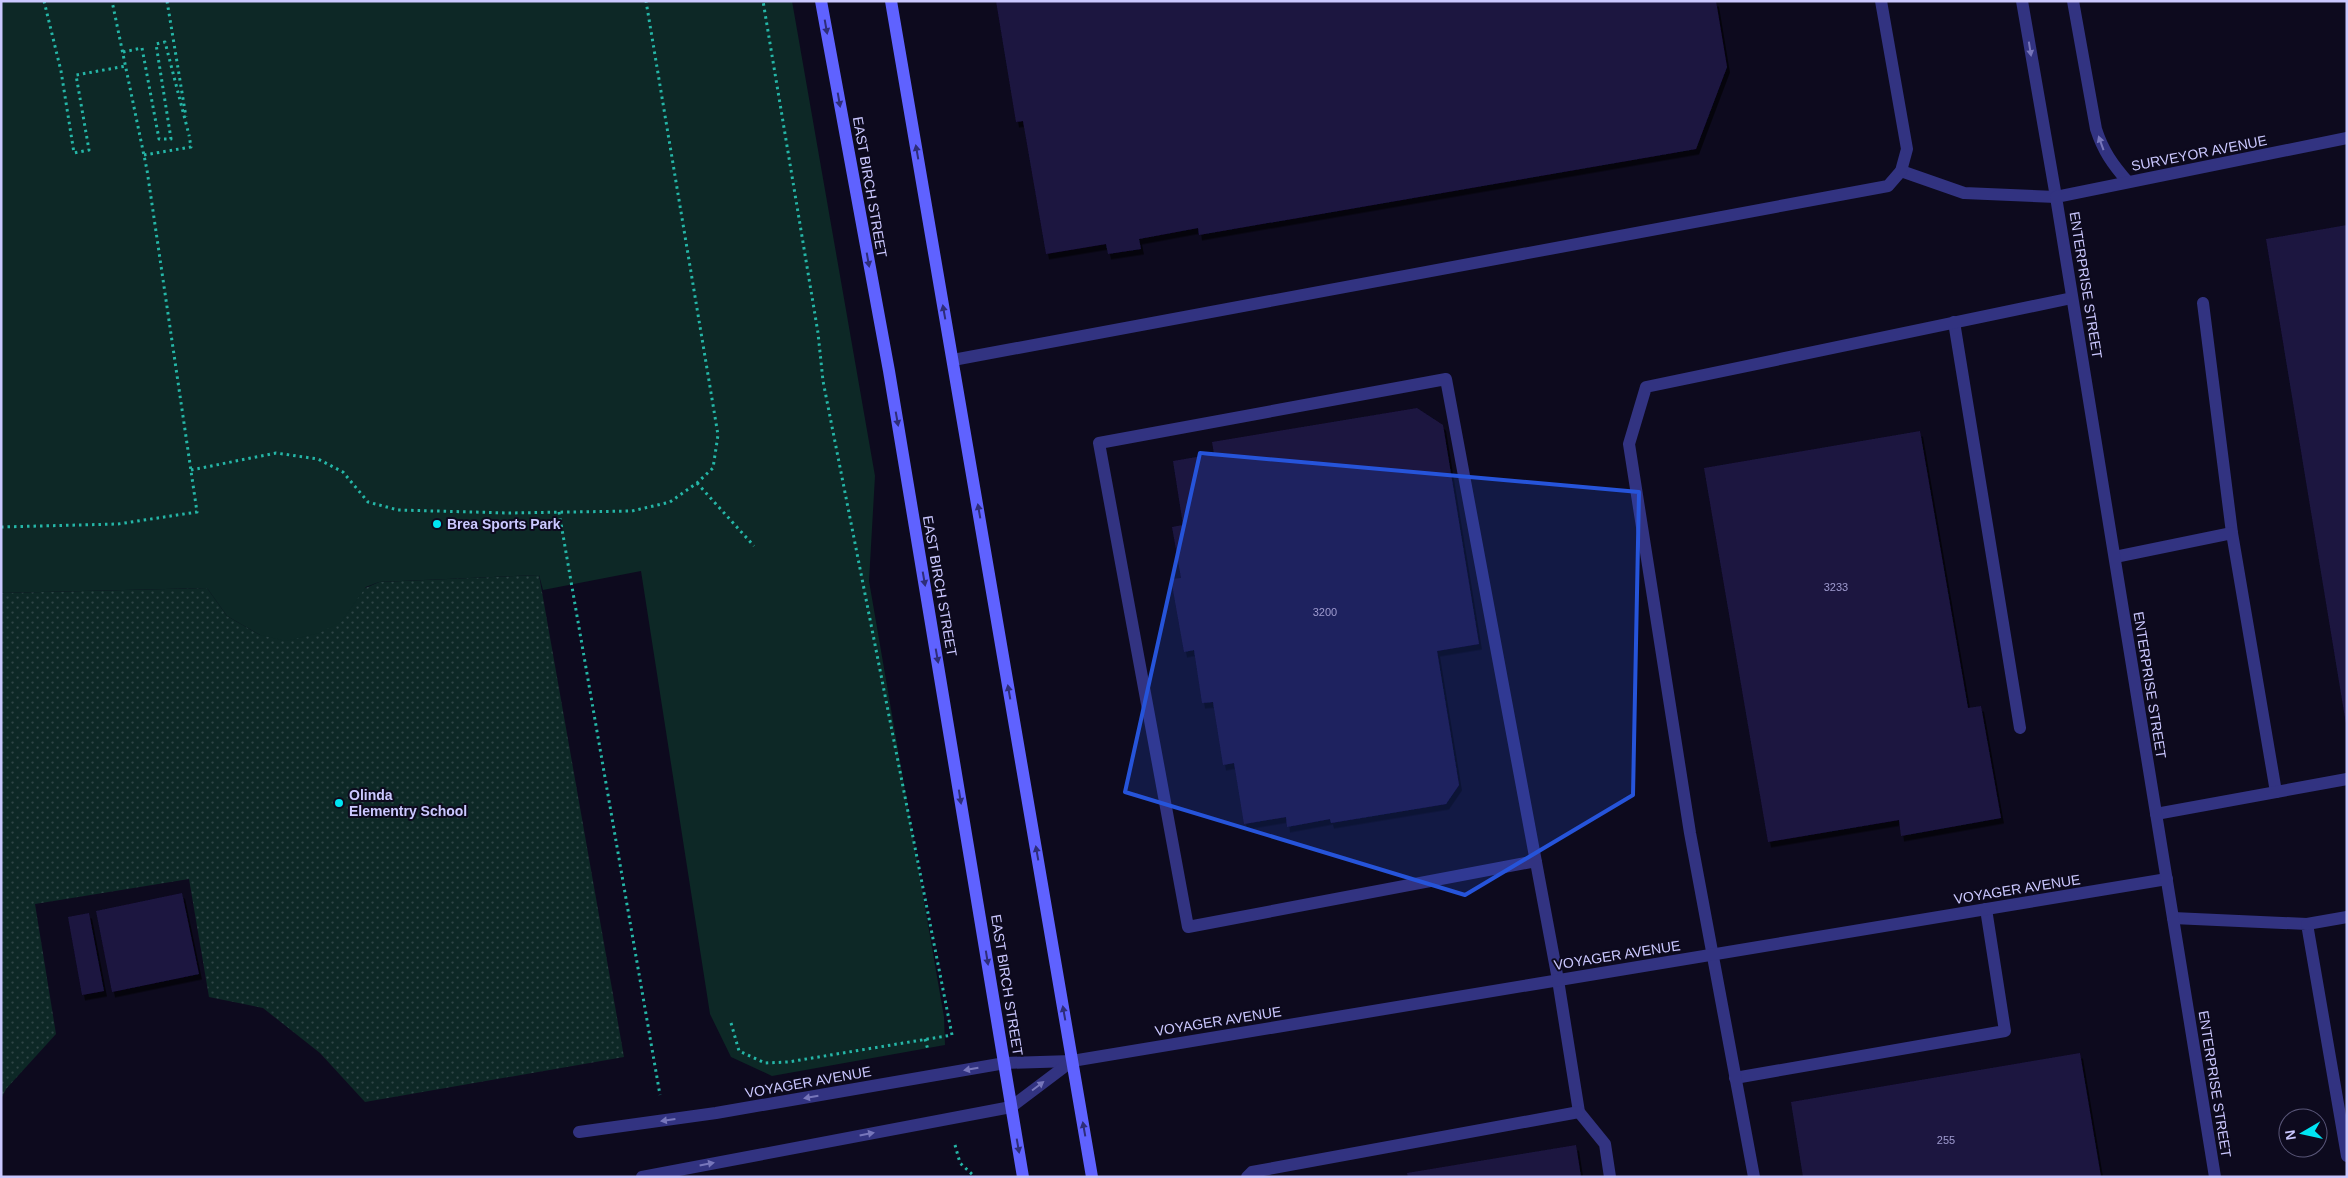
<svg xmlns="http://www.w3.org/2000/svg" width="2348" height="1178" font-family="Helvetica,sans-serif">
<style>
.green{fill:url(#green-dots)}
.pitch{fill:#0d2826}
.building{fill:#1c1540;filter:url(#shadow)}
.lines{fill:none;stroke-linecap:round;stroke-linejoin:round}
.path{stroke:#25b6a7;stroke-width:3;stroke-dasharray:2.5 4;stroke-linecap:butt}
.lane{stroke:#323381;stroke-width:12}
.street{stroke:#323381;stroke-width:12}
.secondary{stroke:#5f62ff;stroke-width:12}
.oneway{fill:#2e2d78}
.oneway2{fill:#7776ba}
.marked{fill:#2654da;fill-opacity:0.2;stroke:#2654da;stroke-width:4;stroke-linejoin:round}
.poi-dot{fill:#00e5f3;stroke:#0d0a1e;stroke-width:2}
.labels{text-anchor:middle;stroke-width:4;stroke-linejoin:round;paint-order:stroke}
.number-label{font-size:11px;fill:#9f9bcf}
.street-label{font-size:14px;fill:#cbc8ff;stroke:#0d0a1e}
.poi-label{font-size:14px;font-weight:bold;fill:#cbc8ff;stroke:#0d0a1e;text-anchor:start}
</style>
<defs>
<pattern id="green-dots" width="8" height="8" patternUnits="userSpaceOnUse" patternTransform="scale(1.25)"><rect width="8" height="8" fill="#0d2826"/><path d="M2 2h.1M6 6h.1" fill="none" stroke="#2f4647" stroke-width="1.8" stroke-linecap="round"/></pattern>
<filter id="shadow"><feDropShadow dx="3" dy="5.5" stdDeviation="0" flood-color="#0009"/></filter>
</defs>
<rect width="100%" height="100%" fill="#0d0a1e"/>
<path class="green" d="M539,575L624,1057L365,1102L320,1053L263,1008L209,997L189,879L35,904L56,1034L6,1089L1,1099V593L207,588L227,616L260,635L379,582Z"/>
<path class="pitch" d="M1,1H792L875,476L869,581L944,1017L945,1045L772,1076L731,1057L710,1014L641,571L543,590L539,575L379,582L366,587L341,622L319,633L286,641L260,635L227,616L207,588L1,593Z"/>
<g class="building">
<path d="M996,1H1716L1727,67L1696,149L1199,235L1198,228L1139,239L1141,249L1108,254L1106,244L1046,254L1023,121L1016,122Z"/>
<path d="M2347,225V724H2346L2266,239Z"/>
<path d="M1417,408L1443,425L1479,644L1437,651L1459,785L1446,804L1331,823L1330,819L1287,827L1286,817L1244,824L1234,763L1223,765L1213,702L1202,703L1194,650L1184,652L1171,579L1181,578L1172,527L1183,525L1173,461L1214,454L1212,442Z"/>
<path d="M1920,431L1968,708L1981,706L2001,818L1901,836L1899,820L1768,842L1704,468Z"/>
<path d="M182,893L199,974L112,992L96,911Z"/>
<path d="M89,913L104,991L82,995L68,917Z"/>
<path d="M2080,1053L2101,1177H1803L1791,1102Z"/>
<path d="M1576,1145L1581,1177H1408L1407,1173Z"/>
</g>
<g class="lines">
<g class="path">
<path d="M44,1L61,71L74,153L89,150L76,75L126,66"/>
<path d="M167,1L186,117"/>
<path d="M123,52L142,48L159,139H171L156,44L165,42L189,135"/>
<path d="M144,155L191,147L189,135"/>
<path d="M191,470L276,453L318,459L343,472L368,502L398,510L509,513L632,511L670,502L697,483L713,468L718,435L646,1"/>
<path d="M697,483L754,546"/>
<path d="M559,512L660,1095"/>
<path d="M1,527L118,524L197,512L147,170L112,1"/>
<path d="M731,1023L739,1051L765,1063L788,1062L952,1035L823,381L818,333L763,1"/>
<path d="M925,1039L928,1050"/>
<path d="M955,1145L960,1163L975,1177"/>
</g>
<g class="lane">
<path d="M2073,1L2096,129C2103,151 2113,165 2128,182"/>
<path d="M1901,171L1964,193L2056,197L2022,1"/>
<path d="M2203,303L2232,533"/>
<path d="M1954,322L2020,728"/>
<path d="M953,360L1888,186L1901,171L1907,149L1881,1"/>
<path d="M2115,557L2232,533L2276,792"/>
<path d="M2156,814L2347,779"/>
<path d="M1536,861L1188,927L1099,443L1446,379L1558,980L1579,1112L1605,1144L1610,1177"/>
<path d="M2173,918L2307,924L2347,1156"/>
<path d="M2307,924L2347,917"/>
<path d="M1735,1078L2005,1031L1986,909"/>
<path d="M579,1132L716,1113L1005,1063L1072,1061"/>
<path d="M642,1177L1011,1107L1072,1061"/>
<path d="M1247,1177L1252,1172L1579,1112"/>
<path d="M1754,1177L1690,833L1629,444L1646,387L2072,298"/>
</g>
<g class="street">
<path d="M1072,1061L2167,879"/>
<path d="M2215,1177L2056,197L2347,138"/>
</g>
<g class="secondary">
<path d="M821,1L889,371L1023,1177"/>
<path d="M891,1L1092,1177"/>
</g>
</g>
<defs><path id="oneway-solid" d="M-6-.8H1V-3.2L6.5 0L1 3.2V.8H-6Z" transform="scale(1.25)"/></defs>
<g class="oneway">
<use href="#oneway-solid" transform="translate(826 27) rotate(80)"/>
<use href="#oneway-solid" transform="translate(839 100) rotate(80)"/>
<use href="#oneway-solid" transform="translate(917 152) rotate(-100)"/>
<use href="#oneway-solid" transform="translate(868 260) rotate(80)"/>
<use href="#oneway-solid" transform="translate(944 312) rotate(-100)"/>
<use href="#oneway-solid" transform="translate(897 419) rotate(80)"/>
<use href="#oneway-solid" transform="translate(979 511) rotate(-100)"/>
<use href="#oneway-solid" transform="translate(924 579) rotate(80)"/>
<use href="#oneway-solid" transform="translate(937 656) rotate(80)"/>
<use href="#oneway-solid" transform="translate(1009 692) rotate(-100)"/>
<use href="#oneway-solid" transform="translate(960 797) rotate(81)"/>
<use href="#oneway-solid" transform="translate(1037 853) rotate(-100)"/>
<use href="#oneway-solid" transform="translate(987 958) rotate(81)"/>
<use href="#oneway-solid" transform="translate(1064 1013) rotate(-100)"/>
<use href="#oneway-solid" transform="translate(1084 1129) rotate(-100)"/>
<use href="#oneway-solid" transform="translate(1018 1146) rotate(80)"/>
</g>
<g class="oneway2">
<use href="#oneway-solid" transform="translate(2030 49) rotate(81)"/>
<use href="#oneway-solid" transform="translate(2101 143) rotate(-110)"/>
<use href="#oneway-solid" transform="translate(971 1069) rotate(170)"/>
<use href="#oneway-solid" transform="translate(1038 1086) rotate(-37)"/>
<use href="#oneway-solid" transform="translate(811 1097) rotate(170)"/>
<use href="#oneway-solid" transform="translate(668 1120) rotate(172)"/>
<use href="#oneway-solid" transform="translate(867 1134) rotate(-11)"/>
<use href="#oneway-solid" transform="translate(707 1164) rotate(-11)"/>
</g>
<path class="marked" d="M1200,453L1639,492L1633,795L1465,895L1125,792Z"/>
<g class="poi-dot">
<circle cx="437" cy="524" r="5"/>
<circle cx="339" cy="803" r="5"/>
</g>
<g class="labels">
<g class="number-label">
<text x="1836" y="591">3233</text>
<text x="1325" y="616">3200</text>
<text x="1946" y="1144">255</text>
</g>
<g class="street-label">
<text transform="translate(2199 153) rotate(-11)" y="5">SURVEYOR AVENUE</text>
<text transform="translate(870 187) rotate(80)" y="5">EAST BIRCH STREET</text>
<text transform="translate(2086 285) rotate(81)" y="5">ENTERPRISE STREET</text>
<text transform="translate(940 586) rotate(80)" y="5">EAST BIRCH STREET</text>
<text transform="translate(2150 685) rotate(81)" y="5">ENTERPRISE STREET</text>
<text transform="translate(2017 889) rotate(-9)" y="5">VOYAGER AVENUE</text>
<text transform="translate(1617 955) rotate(-9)" y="5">VOYAGER AVENUE</text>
<text transform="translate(1007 985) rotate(81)" y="5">EAST BIRCH STREET</text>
<text transform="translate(1218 1021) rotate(-9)" y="5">VOYAGER AVENUE</text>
<text transform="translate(808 1082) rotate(-10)" y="5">VOYAGER AVENUE</text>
<text transform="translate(2215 1084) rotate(81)" y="5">ENTERPRISE STREET</text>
</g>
<g class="poi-label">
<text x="447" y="529">Brea Sports Park</text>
<text x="349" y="800">Olinda<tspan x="349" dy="16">Elementry School</tspan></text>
</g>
</g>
<rect width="2348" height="1178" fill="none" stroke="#cbc8ff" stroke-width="5"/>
<g transform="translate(2303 1133) rotate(261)"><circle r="24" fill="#0d0a1e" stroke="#595678"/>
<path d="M0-4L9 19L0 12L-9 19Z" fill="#00e5f3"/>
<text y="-8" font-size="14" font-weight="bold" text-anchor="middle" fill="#cbc8ff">N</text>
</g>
</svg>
